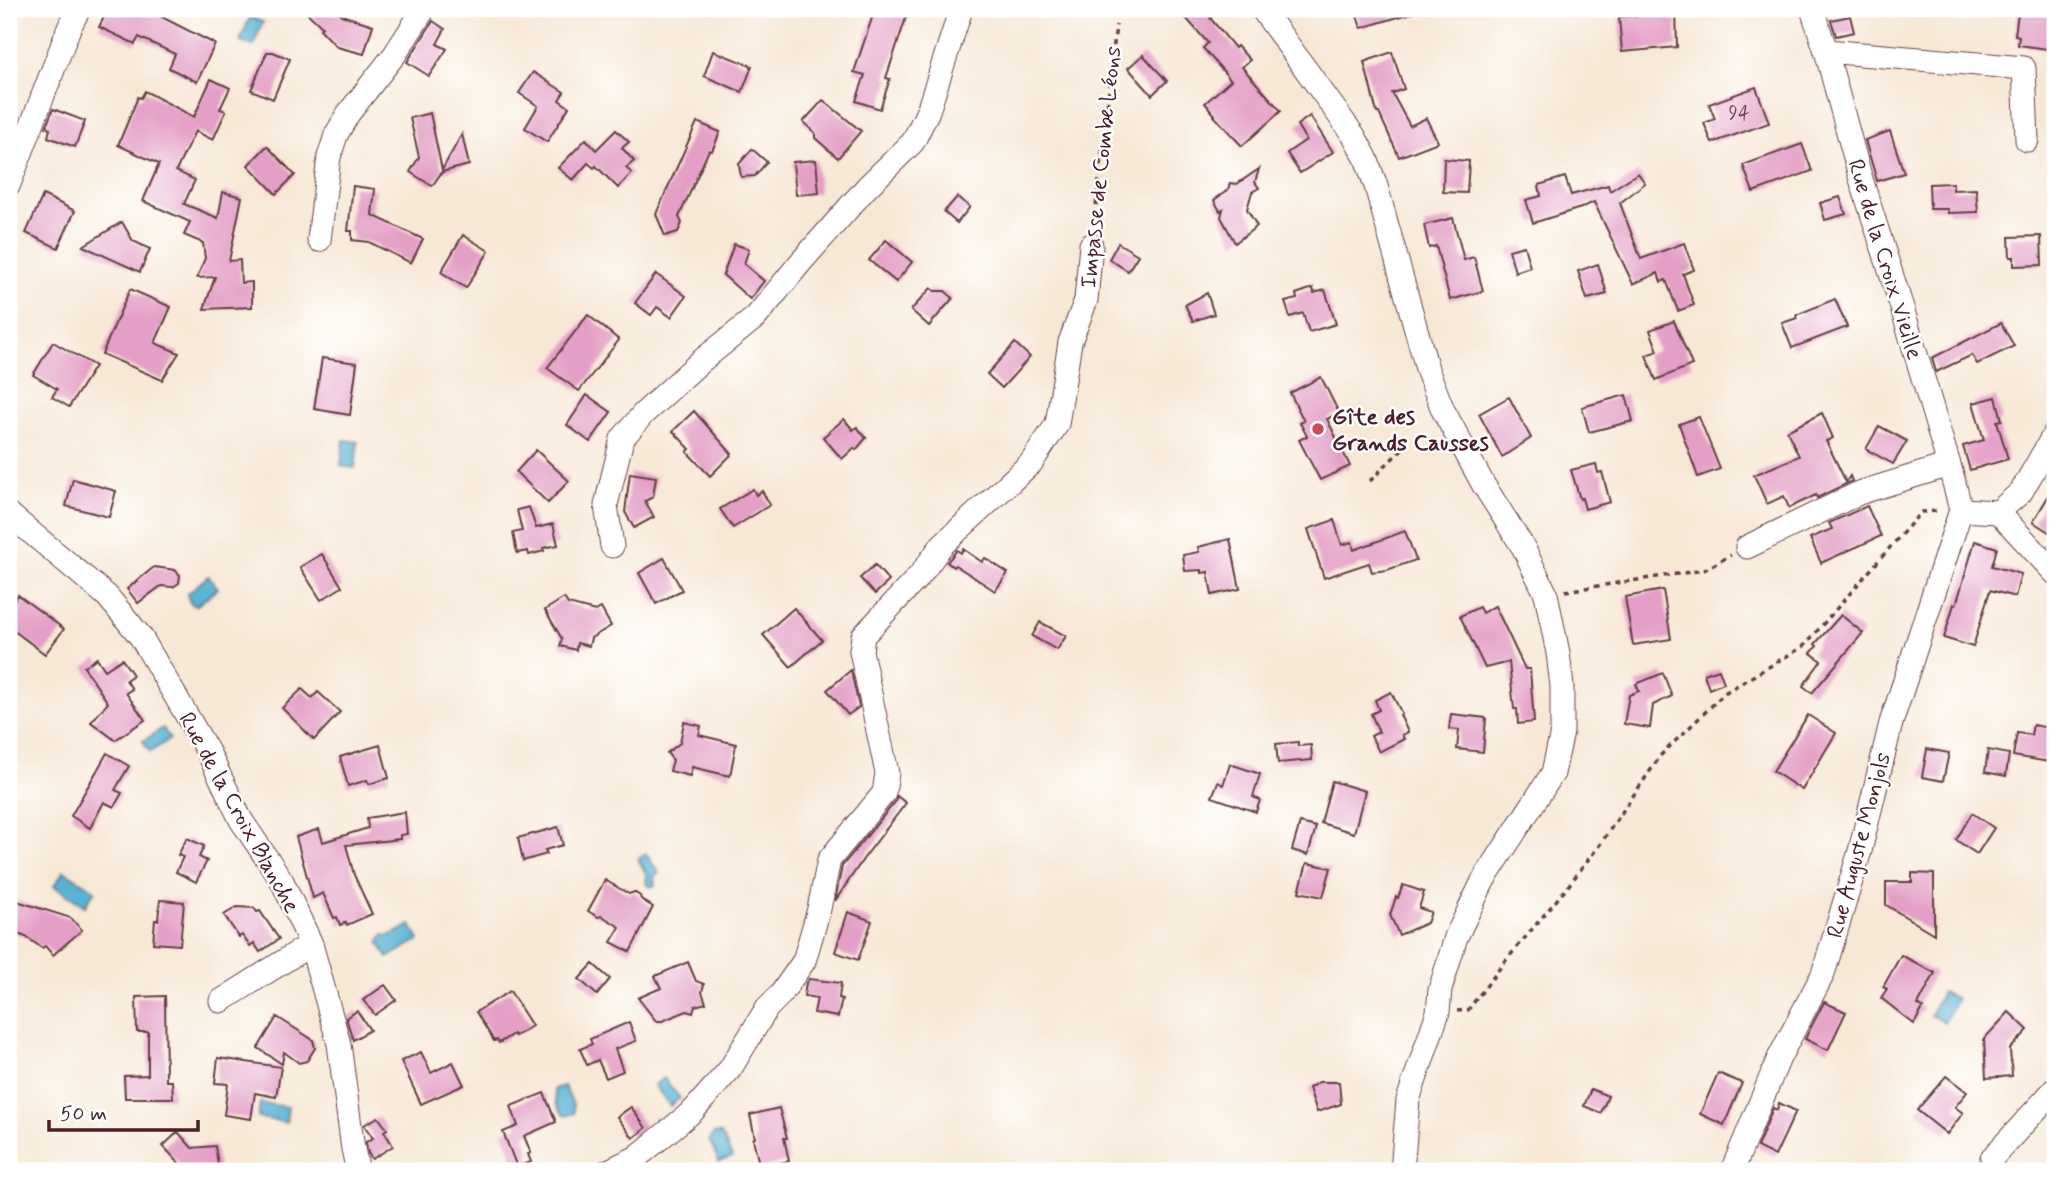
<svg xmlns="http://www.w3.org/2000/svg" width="2064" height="1180" font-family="Mynerve,sans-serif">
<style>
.water{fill:#55b2d3;stroke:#50687f;stroke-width:2}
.building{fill:#e49fc6}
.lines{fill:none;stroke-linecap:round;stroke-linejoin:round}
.minor-casing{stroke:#643d44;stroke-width:25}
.path{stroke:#643d44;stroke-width:3.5;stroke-dasharray:5 5;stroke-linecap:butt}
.minor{stroke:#fff;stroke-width:23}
.poi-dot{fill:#d1495b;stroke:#fff;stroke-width:2.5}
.labels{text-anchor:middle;stroke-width:5;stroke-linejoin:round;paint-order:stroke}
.number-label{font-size:19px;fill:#703f52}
.street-label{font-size:23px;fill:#4a1f2b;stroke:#fff}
.poi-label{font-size:23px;font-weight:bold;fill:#4a1f2b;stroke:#fff;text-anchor:start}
</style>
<rect width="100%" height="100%" fill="#fff"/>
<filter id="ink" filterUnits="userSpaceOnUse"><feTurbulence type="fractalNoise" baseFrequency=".0143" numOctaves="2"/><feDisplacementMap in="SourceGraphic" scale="14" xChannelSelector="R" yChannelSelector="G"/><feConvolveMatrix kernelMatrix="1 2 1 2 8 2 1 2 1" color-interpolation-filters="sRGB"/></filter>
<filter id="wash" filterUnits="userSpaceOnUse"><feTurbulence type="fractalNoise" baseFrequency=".00686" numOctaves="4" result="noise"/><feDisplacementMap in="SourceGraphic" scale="28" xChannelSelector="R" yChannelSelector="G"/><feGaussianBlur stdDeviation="1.57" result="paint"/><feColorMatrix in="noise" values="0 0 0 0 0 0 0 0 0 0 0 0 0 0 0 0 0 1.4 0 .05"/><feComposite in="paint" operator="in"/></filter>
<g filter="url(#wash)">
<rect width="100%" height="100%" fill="#f7e8d5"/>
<g class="water">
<path d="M250,17L263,22L253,46L240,41Z"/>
<path d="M344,440L358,442L355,468L341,466Z"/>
<path d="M208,576L218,588L196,606L190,603L187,594Z"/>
<path d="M163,728L170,739L150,752L143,741Z"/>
<path d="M646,854L659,873L654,876L655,885L651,887L646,883L647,875L638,859Z"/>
<path d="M64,871L95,890L85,906L54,886Z"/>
<path d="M411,925L419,940L388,958L379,942L383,935L390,936Z"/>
<path d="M1942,992L1957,999L1944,1022L1930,1015Z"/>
<path d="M664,1078L680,1098L670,1106L654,1085Z"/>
<path d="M564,1086L573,1104L574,1113L565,1116C556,1109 555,1101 554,1089Z"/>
<path d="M260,1103L288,1107L286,1122L258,1118Z"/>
<path d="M715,1133L721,1134L732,1157L719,1162L709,1139Z"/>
</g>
<g id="blocks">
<g class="building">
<path d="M108,9H146L215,44L197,82L169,68L175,54L139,37L135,44L99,27Z"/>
<path d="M303,9H339L341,15L373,25L364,54L337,47L320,29L322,27Z"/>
<path d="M875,9H909L886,78L890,79L880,109L856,101L865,75L854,72Z"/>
<path d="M1178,9H1221L1210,18L1235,48L1237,46L1250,60L1242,67L1281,111L1242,146L1214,116L1215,115L1205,103L1231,80L1203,48L1208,43Z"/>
<path d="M1355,9H1411L1412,13L1361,28Z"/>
<path d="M1656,9H1676L1677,47L1622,52L1619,17L1657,14Z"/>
<path d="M2020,9L2055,13L2052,34L2055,35V50L2018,45L2019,36L2015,35L2018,13H2020Z"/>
<path d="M1850,16L1854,32L1836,36L1831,20Z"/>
<path d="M433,21L445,29L437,44L447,49L429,76L407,62Z"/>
<path d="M713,51L752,66L742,92L704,76Z"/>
<path d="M267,52H273L290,59L273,99L251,90Z"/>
<path d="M1392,52L1404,89L1392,93L1410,126L1426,118L1438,142L1399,157L1379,113H1377L1364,62Z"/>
<path d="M1143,55L1167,81L1152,95L1128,68Z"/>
<path d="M533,72L564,92L559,100L569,107L547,142L525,128L538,106L519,93Z"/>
<path d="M211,79L230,88L220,109L226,111L213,140L195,131L176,171L195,180L184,204L218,218L223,192L242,197L229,261L240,260L241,283L252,282V307L204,309L215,277L197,278L205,258L203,243L184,235L190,222L143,201L159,164L118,145L138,97L141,98L145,91L194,117Z"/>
<path d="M1756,87L1769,123L1712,143L1704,123L1715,119L1709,104Z"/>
<path d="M823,100L861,131L838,158L815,138V133L803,122Z"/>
<path d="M53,109L85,121L75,147L48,137L50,129L46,127Z"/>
<path d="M430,113L442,170L462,134L469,165L442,172L432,186L410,172L419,157L410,118Z"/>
<path d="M1310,116L1333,152L1300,173L1287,153L1306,140L1297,125Z"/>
<path d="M697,122L720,132L712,151L709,150L679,217L682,223L678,232L665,236L656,214Z"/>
<path d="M616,130L629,142L622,148L634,161L626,168L632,173L618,188L596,166L594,168L588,163L573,180L558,168L586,139L596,150Z"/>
<path d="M1890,131L1904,173L1877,181L1865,140Z"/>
<path d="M1802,144L1812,171L1753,192L1743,165Z"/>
<path d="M267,146L295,175L276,194L248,165Z"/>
<path d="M752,149L767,162L755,176L741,177L739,164Z"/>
<path d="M1444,159L1469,161L1467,193L1443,192Z"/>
<path d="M816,160L819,193L796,195L793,162Z"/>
<path d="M1259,169L1255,182L1259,188L1252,192L1247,209L1257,226L1235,243L1221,217L1223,209L1220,211L1214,200L1228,190L1230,183L1237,184Z"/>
<path d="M1638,173L1645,183L1620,203L1641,259L1684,243L1694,270L1683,274L1694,305L1678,311L1666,280L1661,282L1658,273L1633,284L1594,202L1581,208L1533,223L1526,200L1541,196L1539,185L1565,177L1571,195L1608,185L1610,191Z"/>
<path d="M1953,183V190L1976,189L1978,212L1948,213V209H1930L1929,184Z"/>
<path d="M353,186L375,189L372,215L423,239L411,263L369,242L352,240V231H348Z"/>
<path d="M43,195L75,211L58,248L26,233Z"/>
<path d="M957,197L970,207L957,223L944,212Z"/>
<path d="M1840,197L1846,214L1825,220L1820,203Z"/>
<path d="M1453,218L1464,260L1474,257L1483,291L1450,300L1436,246L1429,248L1424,225Z"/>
<path d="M122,222L133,241L150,249L140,272L83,246Z"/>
<path d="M463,235L489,251L466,288L441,272Z"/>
<path d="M2041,236L2042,265L2014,266V257H2010L2009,237Z"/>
<path d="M886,240L912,262L896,282L869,260Z"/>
<path d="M1118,243L1138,255L1128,271L1109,259Z"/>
<path d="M734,244L749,249L744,264L764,281L750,299L723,275Z"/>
<path d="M1524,246L1530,267L1515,272L1509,250Z"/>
<path d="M1598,264L1607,294L1587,299L1578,271Z"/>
<path d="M656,274L686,296L671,317L657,307L651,315L635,303Z"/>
<path d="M931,288L935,291H945L953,298L929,326L911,310Z"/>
<path d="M1313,288L1314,293L1325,290L1336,324L1309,332L1303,313L1290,317L1285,302L1297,299L1296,294Z"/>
<path d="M130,289L171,307L155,343L179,353L162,380L102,354Z"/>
<path d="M1207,293L1214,314L1193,321L1185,305Z"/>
<path d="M1835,299L1847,327L1792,348L1782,323L1797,318L1796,315Z"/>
<path d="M588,315L619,340L579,391L547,368Z"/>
<path d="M1674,321L1692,365L1656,380L1646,355L1658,351L1650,330Z"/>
<path d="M2001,323L2014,346L1977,364L1972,355L1936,372L1932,358Z"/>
<path d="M53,342L95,366L69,407L52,397L57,389L33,375Z"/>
<path d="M1015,343L1030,357L1002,388L987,374Z"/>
<path d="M322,358L357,363L350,415L314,409Z"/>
<path d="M1321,377L1339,413L1327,419L1350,466L1320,480L1299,440L1307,436L1300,423L1304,421L1290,393Z"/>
<path d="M587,395L611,412L590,442L567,425Z"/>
<path d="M1626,395L1633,421L1589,432L1582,407Z"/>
<path d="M1509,397L1531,438L1502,457L1479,414Z"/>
<path d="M1996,397L2002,420L1997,421L2008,459L1970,470L1963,446L1984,440L1973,403Z"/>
<path d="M694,411L732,454L710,476L687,452L690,449L673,431Z"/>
<path d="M1822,413L1833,438L1826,441L1846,482L1850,476L1852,481L1817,498L1816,495L1789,508L1784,496L1767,504L1754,475L1799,456L1787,431Z"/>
<path d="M1699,417L1720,469L1698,477L1679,424Z"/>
<path d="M844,419L853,430L857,427L866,438L856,450L854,448L842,459L823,437Z"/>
<path d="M1879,426L1907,441L1893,464L1866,449Z"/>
<path d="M536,450L569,481L548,503L516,472Z"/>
<path d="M1596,464L1598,473L1602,472L1610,502L1585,509L1582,498L1580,499L1571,470Z"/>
<path d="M630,473L656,477L653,497L645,501L654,517L634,528L625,512Z"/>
<path d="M73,479L116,491L109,517L66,506Z"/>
<path d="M2055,485V536L2033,522Z"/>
<path d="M753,489L756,495L762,491L770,505L733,528L720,509Z"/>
<path d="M1867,506L1881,536L1821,563L1810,538L1832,529L1829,523Z"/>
<path d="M529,507L536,528L553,524L558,545L543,548L544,551L529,555L528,551L517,553L513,533L522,531L517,510Z"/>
<path d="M1334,520L1342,545L1352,542L1354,550L1405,531L1416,560L1387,570L1372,572L1369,563L1324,578L1308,529Z"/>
<path d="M1230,539L1240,589L1212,595L1208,572L1202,573V570L1185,571L1183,555L1199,552L1198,547Z"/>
<path d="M1975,541L1997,548L1992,566L2021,574L2015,597L1990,590L1973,647L1944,638L1954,604L1956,605Z"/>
<path d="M963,549L982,562L985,558L1008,573L995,591L955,565L953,567L947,562L957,550L961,553Z"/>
<path d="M322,554L342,587L321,600L300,567Z"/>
<path d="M664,558L682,590L656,604L639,573Z"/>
<path d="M875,565L889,581L875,594L860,578Z"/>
<path d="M154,567L175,570L180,575L179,583L173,587L161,586L138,603L127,589Z"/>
<path d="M1663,590L1671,639L1633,645L1625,597Z"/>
<path d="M18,595L64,629L45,654L9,627V608Z"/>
<path d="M564,598L568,604L595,611L601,608L611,626L591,638L589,646L577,643L576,650L560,646L562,639L545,610Z"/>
<path d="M1495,606L1525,669H1530L1534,722L1518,724L1517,709H1514L1509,662L1485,668L1460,616L1479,607L1482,613Z"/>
<path d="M794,608L822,640L791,667L763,635Z"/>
<path d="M1841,615L1863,633L1812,693L1803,686L1821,661L1811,653L1817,646L1815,644Z"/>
<path d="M1040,622L1066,636L1057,650L1032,636Z"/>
<path d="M97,658L105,670L122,659L133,675L126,680L132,689L126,693L145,720L115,740L91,722L108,703L84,667Z"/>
<path d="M1719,669L1724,683L1709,689L1704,674Z"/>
<path d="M851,670L859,707L848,715L827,690Z"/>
<path d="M1663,673L1672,696L1653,705L1650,728L1624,724L1629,695L1639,691L1636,684Z"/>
<path d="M302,689L312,698L318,692L340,712L314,740L282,708Z"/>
<path d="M1391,692L1402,714L1400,715L1408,732L1402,735L1404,739L1379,752L1371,736L1379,732L1371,714L1379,710L1375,700Z"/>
<path d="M1451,714L1486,718L1483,752L1457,749L1459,730L1449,729Z"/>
<path d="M1808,715L1836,733L1802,790L1773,771Z"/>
<path d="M684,722L701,726L699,735L736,744L730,776L692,767L690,776L670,771L673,760L667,753L680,743Z"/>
<path d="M2033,725L2055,729V763L2013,756L2017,733L2031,735Z"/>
<path d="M1298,742V746L1311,745L1312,760L1278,763L1276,744Z"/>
<path d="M380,745L389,778L369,784L367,780L348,786L340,757Z"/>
<path d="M1927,749L1949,753L1943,781L1922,777Z"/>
<path d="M1988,750L2009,754L2006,776L1985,772Z"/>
<path d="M107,753L129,766L115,790L122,793L114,807L104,802L90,828L71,816Z"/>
<path d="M1230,764L1260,774L1253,797L1260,800L1256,812L1212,797L1218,782L1223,785Z"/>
<path d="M1332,781L1365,791L1354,833L1321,823Z"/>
<path d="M897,796L906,803L864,858L835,901L842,866L895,802Z"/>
<path d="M405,812L407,834L400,835V839L346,845L354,875L372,914L347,925L346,922L340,925L337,917L334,918L323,893L313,898L296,837L319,829L323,842L368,828L367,818Z"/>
<path d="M1972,813L1994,828L1977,854L1956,840Z"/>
<path d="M1300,823L1316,827L1308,855L1292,850Z"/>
<path d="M558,827L563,845L545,850L547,854L523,861L518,838Z"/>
<path d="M187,838L204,846L199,857L207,861L196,882L176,872L183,857L178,855Z"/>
<path d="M1307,863L1331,868L1323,897L1299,892Z"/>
<path d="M1912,873L1934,874V934L1886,905V882H1912Z"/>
<path d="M605,880L629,894L634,892L640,896L641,899L653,907L630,952L611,942L620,927L602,916L598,917L588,911Z"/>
<path d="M1403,885L1424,892L1419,908L1431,912L1427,923L1399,935L1390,915L1396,897L1398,898Z"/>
<path d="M160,900L184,902L180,945L153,943L155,920H158Z"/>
<path d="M17,901L71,918L82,930L53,955L45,946L42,948L26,937L9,931Z"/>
<path d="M237,907L254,908L257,912L260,911L279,939L260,952L254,943L250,946L242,935L239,937L224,915Z"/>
<path d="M848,912L872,921L858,960L835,952Z"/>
<path d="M1901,955L1935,973L1918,1005L1923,1008L1914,1024L1881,998L1887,989L1883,987Z"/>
<path d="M688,962L696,981L704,984L702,992L706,1003L695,1006L693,1013L687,1011L662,1021H656L638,998L661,988L655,976Z"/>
<path d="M593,964L610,979L597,995L579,979Z"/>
<path d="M809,979L841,983L839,998L842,999L838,1017L814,1013L817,998L804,996L806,983Z"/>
<path d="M385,985L396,1000L375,1015L363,1000Z"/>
<path d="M510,991L532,1026L515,1036L513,1034L499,1043L497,1040L494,1041L476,1012Z"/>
<path d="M165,996L166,1081H172L173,1098H125L124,1076L148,1075V1032H137L136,997Z"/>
<path d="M1824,1002L1846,1012L1828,1050L1805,1039Z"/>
<path d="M357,1011L370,1030L353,1040L346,1018Z"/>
<path d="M2009,1012L2028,1030L2010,1049L2012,1076L1986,1078L1984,1039Z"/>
<path d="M277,1017L313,1040L315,1048L307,1061L299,1063L284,1052L282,1064L258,1048Z"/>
<path d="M629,1022L636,1041L615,1049L623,1071L606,1078L598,1060L587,1065L580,1049L592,1044L590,1039Z"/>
<path d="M421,1052L431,1073L453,1062L464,1085L421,1104L401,1061Z"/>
<path d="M218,1058L281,1067L276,1097L255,1093L251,1119L224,1115L228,1084L215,1083Z"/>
<path d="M1718,1073L1742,1083L1724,1125L1700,1114Z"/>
<path d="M1946,1076L1967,1092L1955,1107L1963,1113L1947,1134L1917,1110Z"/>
<path d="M1319,1082H1339L1341,1104L1317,1112L1309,1088Z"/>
<path d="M1591,1089L1608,1096L1601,1113L1584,1106Z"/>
<path d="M544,1093L556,1122L524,1136L531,1153L528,1154L531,1162L517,1167L503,1132L518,1126L511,1106Z"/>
<path d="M1779,1103L1796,1111L1775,1156L1757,1147L1773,1108L1777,1110Z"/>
<path d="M631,1107L646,1128L633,1138L617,1117Z"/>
<path d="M779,1108L787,1138H784L789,1161L760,1168L753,1139L755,1138L750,1115Z"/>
<path d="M378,1117L387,1129L384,1131L393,1146L372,1159L368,1153L366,1142L373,1138L364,1125Z"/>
<path d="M178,1132L192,1148L215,1146L219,1171H173L179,1163L163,1146Z"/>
</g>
</g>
</g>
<g filter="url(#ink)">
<use href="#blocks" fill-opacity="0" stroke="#643d44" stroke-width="2"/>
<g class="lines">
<g class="minor-casing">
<g id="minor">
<path d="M1262,9L1354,136L1366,158L1376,186L1428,372L1443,410L1483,484L1523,547L1546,594L1558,653L1562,686V732L1553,773L1483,881L1456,937L1440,990L1438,1012L1408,1100L1402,1171"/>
<path d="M1812,9L1826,51L1860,176L1903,311L1952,475L1961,510"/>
<path d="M1826,51L2024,68L2027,140"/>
<path d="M9,184L69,28L79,9"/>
<path d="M319,240L329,157L336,135L348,114L395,54L424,9"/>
<path d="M1961,510L1998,512L2055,573"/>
<path d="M1998,512L2021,492L2055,433"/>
<path d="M9,514L107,596L141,637L208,752L241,820L282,881L311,944L339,1044L353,1149L358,1171"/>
<path d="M612,546L606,505L622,439L643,414L700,362L756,317L800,263L867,187L913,142L928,111L961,9"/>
<path d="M1747,547L1859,493L1949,465"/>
<path d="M221,1001L311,944"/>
<path d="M1992,1158L2055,1089"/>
<path d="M608,1171L637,1157L693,1111L730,1069L767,1008L781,994L804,961L819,909L829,860L884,793L887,773L861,651L863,636L921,574L942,545L1031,463L1057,424L1070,342L1086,300L1091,245"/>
<path d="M1732,1171L1779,1058L1823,974L1860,851L1891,723L1961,510"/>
</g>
</g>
<g class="path">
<path d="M1094,225L1116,25"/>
<path d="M1370,481L1404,447"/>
<path d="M1565,591L1704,570L1731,555"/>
<path d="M1457,1011L1468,1010L1503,964L1565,890L1601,843L1661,755L1726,692L1804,646L1921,512L1938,511"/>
</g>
<use href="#minor" class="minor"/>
</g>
</g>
<circle class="poi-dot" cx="1318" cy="429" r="7"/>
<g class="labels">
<g class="number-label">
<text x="1739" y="119">94</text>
</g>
<g class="street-label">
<text transform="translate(1100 167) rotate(-84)" y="8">Impasse de Combe Léons</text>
<text transform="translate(1886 259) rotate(73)" y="8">Rue de la Croix Vieille</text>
<text transform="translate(240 812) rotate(61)" y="8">Rue de la Croix Blanche</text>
<text transform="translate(1858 845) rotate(-75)" y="8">Rue Auguste Monjols</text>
</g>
<g class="poi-label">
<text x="1332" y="424">Gîte des<tspan x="1332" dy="26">Grands Causses</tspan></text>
</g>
</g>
<rect width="2064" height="1180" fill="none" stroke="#fff" stroke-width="35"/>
<path d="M49 1120v10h149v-10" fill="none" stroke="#4a1f2b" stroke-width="3.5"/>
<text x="60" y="1120" font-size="21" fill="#4a1f2b" stroke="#ffffff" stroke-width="5" paint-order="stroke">50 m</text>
</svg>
